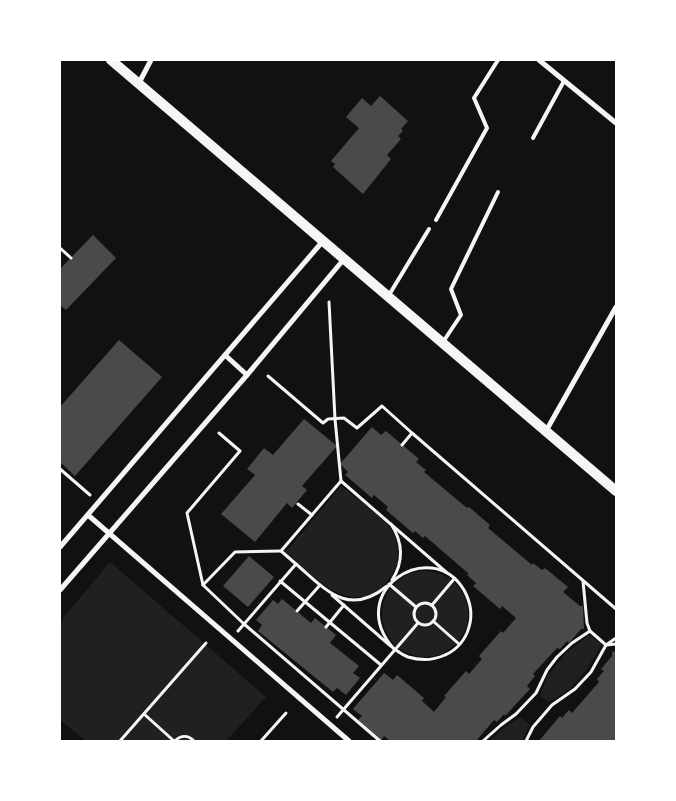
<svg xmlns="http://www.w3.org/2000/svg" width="676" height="801" font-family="Arial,sans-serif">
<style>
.green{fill:#202020}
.building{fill:#4a4a4a}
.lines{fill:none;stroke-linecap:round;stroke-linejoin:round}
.path{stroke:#f5f5f5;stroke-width:3}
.service{stroke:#f5f5f5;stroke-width:4}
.minor{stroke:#f5f5f5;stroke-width:5}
.secondary{stroke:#f5f5f5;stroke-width:10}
</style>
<rect width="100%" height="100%" fill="#111"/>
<g class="green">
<path d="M341,486C356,498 383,514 392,531C410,562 383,604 347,596C325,591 303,566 286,552Z"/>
<path d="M110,562L266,697L226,741H86L60,720V622Z"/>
<circle cx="425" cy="614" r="43"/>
<path d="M589,635L602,644L588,668L570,689L549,702L540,696L547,677L566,653Z"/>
<path d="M520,717L530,725L522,741H490L502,729Z"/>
</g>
<g class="building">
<path d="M380,96L408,121L401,129L403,131L398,136L401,139L387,155L391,159L363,194L333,167L335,164L331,161L359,128L346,117L362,98L371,106Z"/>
<path d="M93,235L116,258L66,310L60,305V269Z"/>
<path d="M119,340L162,377L75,476L60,462V407Z"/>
<path d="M304,419L337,446L302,486L307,490L292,508L287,503L255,542L221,514L255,475L247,469L264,448L273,455Z"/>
<path d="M372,427L381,435L386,431L419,459L416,462L426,470L424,472L467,508L469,507L490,525L488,528L532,565L533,563L542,570L545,568L568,587L563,592L580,606H583L584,629H581L569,643L567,641L560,649L557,648L533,674L535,676L527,686L530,689L505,716L504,714L497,722L494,720L476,741H390L384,736L381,741L357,721L362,716L353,709L384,673L393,680L397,675L424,698L422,701L434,712L446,697L444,696L466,671L469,674L482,659L479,656L501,631L503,633L516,618L502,606L500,609L473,586L476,583L467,575L469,574L425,536L423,538L415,531L413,533L386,510L388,507L374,495L372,498L345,475L348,472L340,464Z"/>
<path d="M249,556L274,577L248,607L223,586Z"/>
<path d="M282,599L311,623L315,618L336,635L330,643L359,666L353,673L360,678L346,695L337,688L333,692L258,631L262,625L256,620L273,600L278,604Z"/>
<path d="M616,651V741H539L560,716L562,718L569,710L572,713L599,682L597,679L604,671L601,669L612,656V652Z"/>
</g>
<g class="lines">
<g class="path">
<path d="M60,248L71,258"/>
<path d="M268,376L323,423L328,419L344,418L357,428L382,406L412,433L402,445"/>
<path d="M219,433L240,451L187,513L203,585L244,624L380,741"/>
<path d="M412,433L616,609"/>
<path d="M60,469L90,495"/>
<path d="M341,481L446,572"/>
<path d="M298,504L312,515"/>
<path d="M391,524C403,542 404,562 392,580"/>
<path d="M296,564C325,589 348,618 387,586"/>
<path d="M280,581L381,665"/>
<path d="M389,584L416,607"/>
<path d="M203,585L235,552L281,551"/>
<path d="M332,595C347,608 362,621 378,635C387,643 397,653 408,657C421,661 434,660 445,655C457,650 466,639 469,627C473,614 470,601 464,590C431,535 343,592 394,649"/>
<circle cx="425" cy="614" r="11"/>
<path d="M432,605L454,579"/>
<path d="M297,611L320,585"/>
<path d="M433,621L459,644"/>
<path d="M326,627L344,605"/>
<path d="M238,631L296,564L281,551L341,481L335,419L329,302"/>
<path d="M590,631L606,645L616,644"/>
<path d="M144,714L174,741"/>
<path d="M337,717L418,623"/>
<path d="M120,741L206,643"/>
<path d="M175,741C181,735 188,735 194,741"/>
<path d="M261,741L286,713"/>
<path d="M483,741L501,725L516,714L536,693L547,670L557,657L572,643L590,631L587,623L583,581"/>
<path d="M526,741L533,727L552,705L575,689L591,672L606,645L616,638"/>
</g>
<g class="service">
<path d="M533,138L564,81"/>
<path d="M436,220L487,128L474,98L498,60"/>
<path d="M389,295L429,229"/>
<path d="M443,342L461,315L451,289L498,192"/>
</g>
<g class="minor">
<path d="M539,60L616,123"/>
<path d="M139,83L151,60"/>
<path d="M225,355L247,375"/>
<path d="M546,431L616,307"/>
<path d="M88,515L349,741"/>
<path d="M60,547L323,241"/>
<path d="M60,590L247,375L344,259"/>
</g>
<path class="secondary" d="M111,60L616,491"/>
</g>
<rect width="676" height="801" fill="none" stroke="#ffffff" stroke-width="122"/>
</svg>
